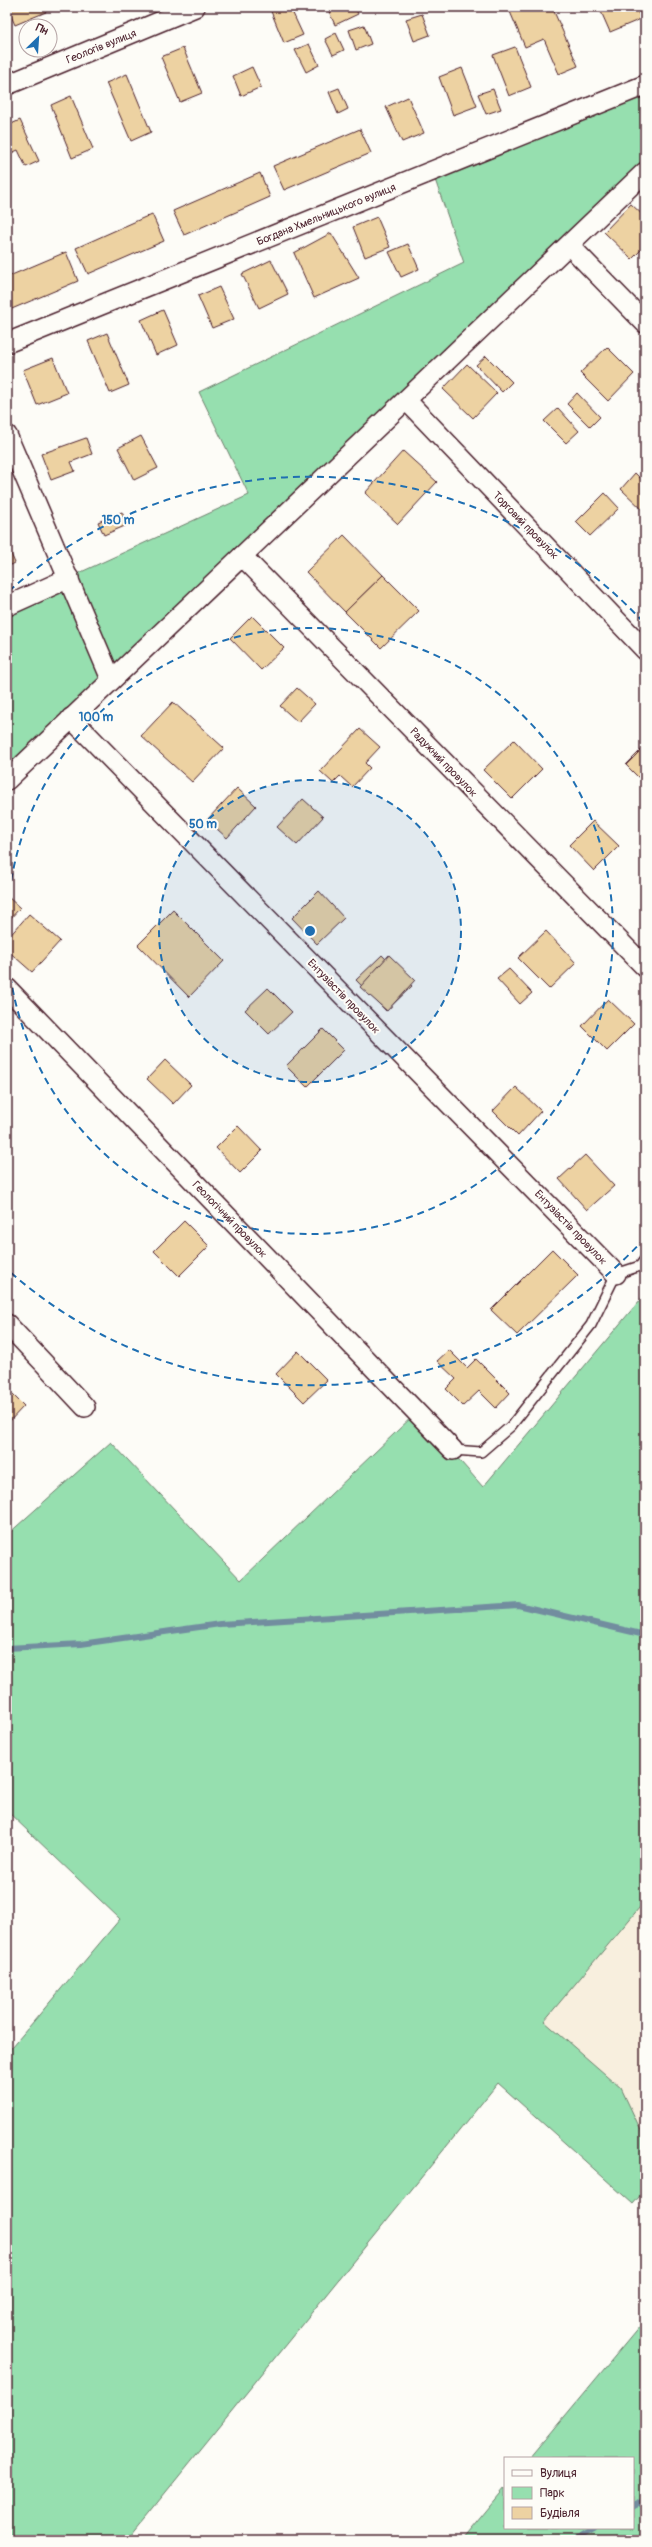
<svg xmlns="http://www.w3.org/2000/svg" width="652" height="2547" font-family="Pangolin,sans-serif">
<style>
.built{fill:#f8efde}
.green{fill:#96dfaf;stroke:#707f6d}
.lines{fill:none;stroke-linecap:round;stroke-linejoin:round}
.stream{stroke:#728d9f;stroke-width:6}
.building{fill:#edd2a2;stroke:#4a1f2b}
.lane-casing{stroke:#4a1f2b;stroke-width:12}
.street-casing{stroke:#4a1f2b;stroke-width:22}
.lane{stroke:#fdfcf7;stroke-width:9}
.street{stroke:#fdfcf7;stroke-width:19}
.ring{fill:none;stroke:#1f6fb2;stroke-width:2;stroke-dasharray:7 5}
.labels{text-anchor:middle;stroke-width:4;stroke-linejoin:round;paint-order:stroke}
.street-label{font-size:11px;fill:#4a1f2b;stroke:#fdfcf7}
.centre{fill:#1f6fb2;stroke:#fdfcf7;stroke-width:2}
.ring-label{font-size:12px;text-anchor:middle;font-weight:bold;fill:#1f6fb2;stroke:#fdfcf7;stroke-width:4;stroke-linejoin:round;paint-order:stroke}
</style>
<rect width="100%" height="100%" fill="#fdfcf7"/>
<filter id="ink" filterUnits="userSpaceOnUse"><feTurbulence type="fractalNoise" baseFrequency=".025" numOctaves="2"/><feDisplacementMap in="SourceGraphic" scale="8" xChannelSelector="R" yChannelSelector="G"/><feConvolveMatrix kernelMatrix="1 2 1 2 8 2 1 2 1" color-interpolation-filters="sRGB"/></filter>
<g filter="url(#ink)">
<path class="built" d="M645,1901V2139L621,2088L544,2021Z"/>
<g class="green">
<path d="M645,85V172L7,780V606L249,495L199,392L464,263L432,171Z"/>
<path d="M645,1294V1901L544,2021L621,2088L645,2139V2190L633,2204L498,2083L127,2540H7V2053L120,1919L7,1811V1535L111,1442L241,1580L417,1412L483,1487Z"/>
<path d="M645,2320V2540H462L505,2488V2528H633V2458H530Z"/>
</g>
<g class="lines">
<g class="stream">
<path d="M7,1648L81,1644L220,1624L518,1605L645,1635"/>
<path d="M633,2506L645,2500"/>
<path d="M574,2540L595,2528"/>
</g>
</g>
<g class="building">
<path d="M7,7H43L46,12L15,25Z"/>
<path d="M273,7H290L303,35L284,43L270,9Z"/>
<path d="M327,7H355L358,14L335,25Z"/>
<path d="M508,7H552L578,66L559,74L544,39L525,47Z"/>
<path d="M599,7H636L641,19L610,32Z"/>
<path d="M422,14L430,35L414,41L406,19Z"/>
<path d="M364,25L371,44L356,50L349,30Z"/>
<path d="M336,33L344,50L333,55L325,39Z"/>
<path d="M309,44L319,65L306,72L295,50Z"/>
<path d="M515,47L531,87L509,96L493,55Z"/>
<path d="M183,48L202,93L180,102L161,57Z"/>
<path d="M252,67L261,87L241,96L233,76Z"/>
<path d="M462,68L477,106L453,115L439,77Z"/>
<path d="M127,74L151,132L131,141L106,83Z"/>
<path d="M339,88L348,109L338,114L329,92Z"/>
<path d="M493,89L501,109L486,114L478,94Z"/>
<path d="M71,96L93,149L72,158L51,105Z"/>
<path d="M408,97L424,133L402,142L386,107Z"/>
<path d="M20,120L39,161L26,167L18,150L7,155V126Z"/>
<path d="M360,129L371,153L284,190L273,166Z"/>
<path d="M260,173L270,197L184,235L173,211Z"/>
<path d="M631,204L645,217V246L632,259L604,232Z"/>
<path d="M152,214L164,241L88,274L76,248Z"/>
<path d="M377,217L390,247L365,257L353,227Z"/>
<path d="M331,233L359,278L314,298L294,253Z"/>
<path d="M408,244L419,269L401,277L389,252Z"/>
<path d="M66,252L78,281L7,311V277Z"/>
<path d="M271,260L288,294L259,308L242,274Z"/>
<path d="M219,287L234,319L212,328L198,296Z"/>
<path d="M163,310L178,345L156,355L141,320Z"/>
<path d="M107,333L129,385L110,393L88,341Z"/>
<path d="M607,347L634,374L608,401L580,373Z"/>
<path d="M486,356L512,382L502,392L476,365Z"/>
<path d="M53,358L67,393L37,405L23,370Z"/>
<path d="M467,364L497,393L473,418L443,389Z"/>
<path d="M577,393L600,417L590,427L567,404Z"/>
<path d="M558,408L579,431L566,443L544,421Z"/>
<path d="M141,436L158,468L134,480L118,448Z"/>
<path d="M86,438L92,454L71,462L75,471L51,480L41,454Z"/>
<path d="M403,451L437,482L398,524L365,493Z"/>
<path d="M635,473L645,483V512L621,489Z"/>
<path d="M605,493L619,508L590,536L576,522Z"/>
<path d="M122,512L127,525L104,535L98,522Z"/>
<path d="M344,535L383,575L345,612L306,572Z"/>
<path d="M7,545L15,563L7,567Z"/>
<path d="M383,575L419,611L381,648L345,612Z"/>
<path d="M252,616L284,648L261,670L230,638Z"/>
<path d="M297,688L315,704L298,722L280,706Z"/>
<path d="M173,702L224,748L192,782L141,736Z"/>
<path d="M360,729L380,747L365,763L370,768L352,787L340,776L333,783L320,771Z"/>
<path d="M514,740L542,769L512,799L483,770Z"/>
<path d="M645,746V784L626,765Z"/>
<path d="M237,788L256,806L227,838L207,820Z"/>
<path d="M303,799L323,817L297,845L277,827Z"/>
<path d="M593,821L619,846L594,871L569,845Z"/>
<path d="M319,891L344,918L317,944L292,918Z"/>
<path d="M7,896L20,908L7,922Z"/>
<path d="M173,910L224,961L189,997L138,945Z"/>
<path d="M29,914L60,941L32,972L7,950V939Z"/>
<path d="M546,931L576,963L549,989L518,958Z"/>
<path d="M382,955L412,986L386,1011L356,980Z"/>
<path d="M389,955L415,980L387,1011L360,987Z"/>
<path d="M509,969L532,993L520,1004L497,979Z"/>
<path d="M268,988L292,1012L269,1034L245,1010Z"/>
<path d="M608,999L634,1024L607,1051L582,1026Z"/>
<path d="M323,1029L344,1050L307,1087L286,1066Z"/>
<path d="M165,1060L191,1085L173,1104L147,1079Z"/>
<path d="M516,1087L541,1111L518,1136L493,1111Z"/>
<path d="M238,1126L262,1151L240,1173L216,1148Z"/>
<path d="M585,1155L614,1186L587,1210L559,1179Z"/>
<path d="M184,1221L209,1246L179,1276L154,1251Z"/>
<path d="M552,1249L578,1275L517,1335L491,1310Z"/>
<path d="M449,1350L467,1368L476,1359L510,1393L496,1408L479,1391L463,1406L446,1389L456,1379L437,1361Z"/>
<path d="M298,1351L327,1380L304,1402L276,1374Z"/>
<path d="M7,1389L24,1406L7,1424Z"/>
</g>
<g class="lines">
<g class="lane-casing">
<path id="lane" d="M453,1450L481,1452L511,1426L591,1325L616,1274L640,1266L645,1259"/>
</g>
<g class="street-casing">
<g id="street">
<path d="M7,85L195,7"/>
<path d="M570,246L645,323"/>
<path d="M7,343L645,85"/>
<path d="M407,401L645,650"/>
<path d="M7,435L111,679"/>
<path d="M242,556L645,967"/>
<path d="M7,606L69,578"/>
<path d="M71,718L616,1274"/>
<path d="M7,780L645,172"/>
<path d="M7,988L453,1450"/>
<path d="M7,1324L85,1407"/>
</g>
</g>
<use href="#lane" class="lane"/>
<use href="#street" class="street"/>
</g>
</g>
<circle cx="310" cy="931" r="151" fill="#1f6fb2" fill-opacity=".12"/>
<g class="ring">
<circle cx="310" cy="931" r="151"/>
<path d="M7 928A303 303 0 1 1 7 934"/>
<path d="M645 1238A454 454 0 0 1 9 1271M9 591A454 454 0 0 1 645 624"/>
</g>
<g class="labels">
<g class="street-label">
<text transform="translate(101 46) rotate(-22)" y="4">Геологів вулиця</text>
<text transform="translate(326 214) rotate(-22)" y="4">Богдана Хмельницького вулиця</text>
<text transform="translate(526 525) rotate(46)" y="4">Торговий провулок</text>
<text transform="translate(444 762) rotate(46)" y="4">Радужний провулок</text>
<text transform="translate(344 996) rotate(46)" y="4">Ентузіастів провулок</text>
<text transform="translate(230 1219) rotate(46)" y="4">Геологічний провулок</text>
<text transform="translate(571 1227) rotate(46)" y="4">Ентузіастів провулок</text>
</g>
</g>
<circle cx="310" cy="931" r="6" class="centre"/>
<g class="ring-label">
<text x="118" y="524">150 m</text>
<text x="96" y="721">100 m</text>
<text x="203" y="828">50 m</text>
</g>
<rect width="652" height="2547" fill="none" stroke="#fdfcf7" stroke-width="24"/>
<rect x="12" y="12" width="628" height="2523" fill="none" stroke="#4a1f2b" stroke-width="1.5" filter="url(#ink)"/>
<rect x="504" y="2457" width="130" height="72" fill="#fdfcf7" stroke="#b5a4a5"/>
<rect x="512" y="2470" width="20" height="6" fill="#fdfcf7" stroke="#b5a4a5"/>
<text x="540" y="2477" font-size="12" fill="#4a1f2b">Вулиця</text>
<rect x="512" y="2487" width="20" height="12" fill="#96dfaf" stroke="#b5a4a5"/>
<text x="540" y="2497" font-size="12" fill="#4a1f2b">Парк</text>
<rect x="512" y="2507" width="20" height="12" fill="#edd2a2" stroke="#b5a4a5"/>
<text x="540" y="2517" font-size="12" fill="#4a1f2b">Будівля</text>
<g transform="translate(38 38) rotate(25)"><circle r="19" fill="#fdfcf7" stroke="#b5a4a5"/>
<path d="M0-3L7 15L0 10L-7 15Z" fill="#1f6fb2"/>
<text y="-6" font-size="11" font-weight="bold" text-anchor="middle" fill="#4a1f2b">Пн</text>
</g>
</svg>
